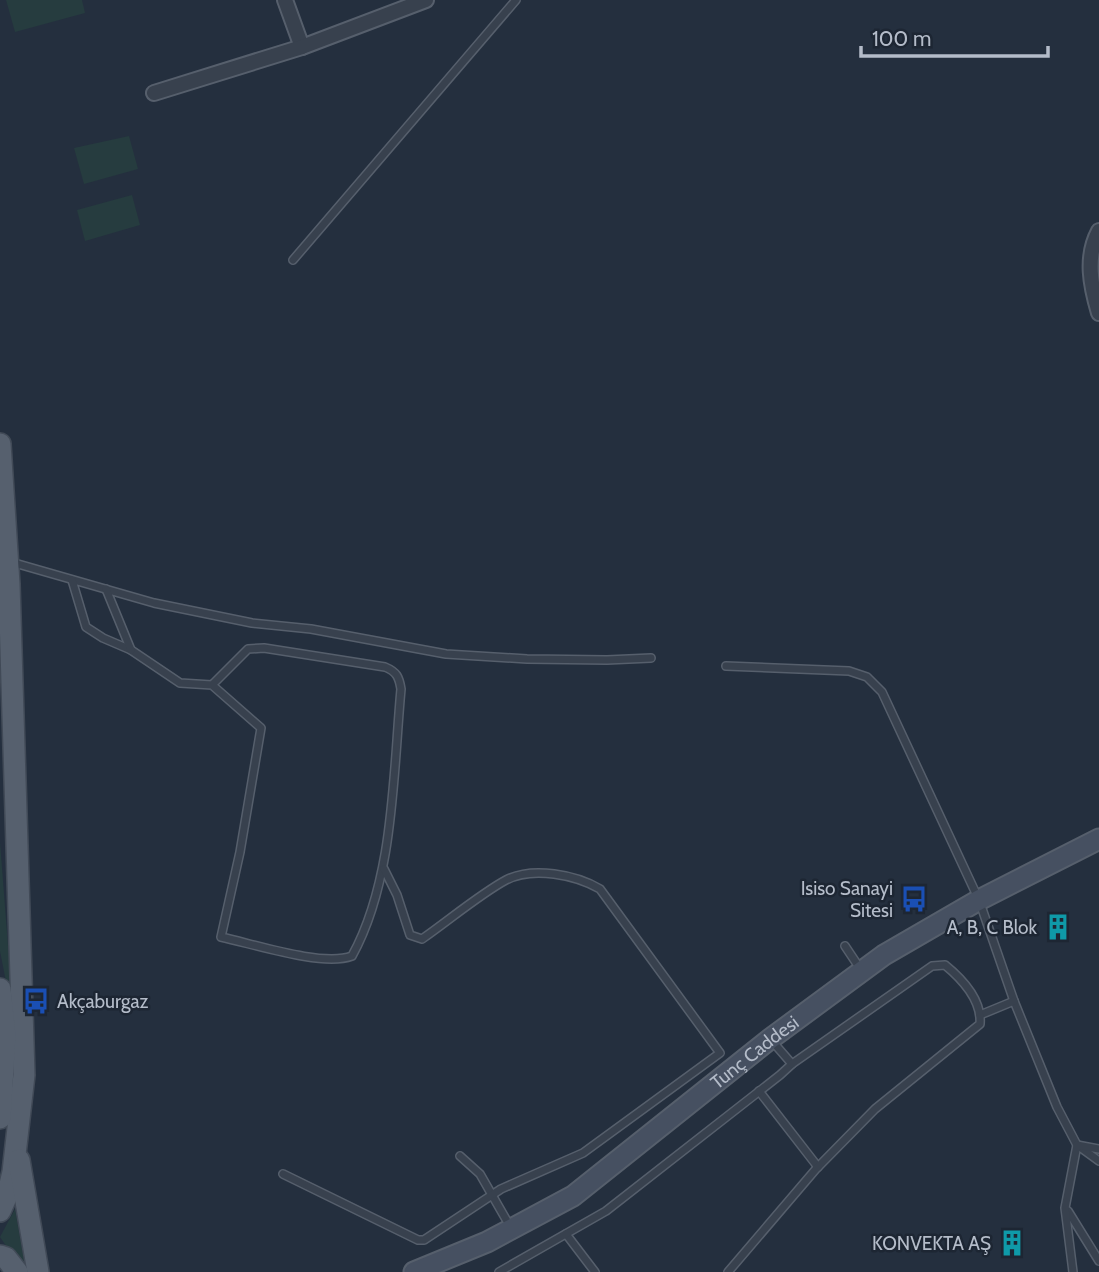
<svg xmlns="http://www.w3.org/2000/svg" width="1099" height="1272" font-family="Cabin,sans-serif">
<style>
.green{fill:#263c3f}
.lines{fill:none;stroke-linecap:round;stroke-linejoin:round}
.service-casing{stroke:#565f6c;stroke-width:10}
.minor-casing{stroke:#565f6c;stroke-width:18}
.secondary-casing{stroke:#565f6c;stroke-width:23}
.primary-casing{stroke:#414a57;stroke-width:24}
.service{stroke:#38414e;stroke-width:7}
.minor{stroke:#38414e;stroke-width:14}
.secondary{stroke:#465061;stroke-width:19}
.primary{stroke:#56606e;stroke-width:21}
.labels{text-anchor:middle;stroke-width:5;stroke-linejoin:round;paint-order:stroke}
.poi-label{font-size:19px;fill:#b4bcc9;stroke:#1d2633;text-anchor:end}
.street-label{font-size:19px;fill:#b4bcc9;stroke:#1d2633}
</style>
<rect width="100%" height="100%" fill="#242f3e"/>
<g class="green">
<path d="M6,0H82L85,13L15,32Z"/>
<path d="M129,136L138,169L84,184L74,148Z"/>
<path d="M132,195L140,225L85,241L77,210Z"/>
<path d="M0,842L14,1023L0,951Z"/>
<path d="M15,1209L26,1271L24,1272L0,1237Z"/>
</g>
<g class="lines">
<g class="service-casing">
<g id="service">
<path d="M293,260L516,0"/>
<path d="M11,562L154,603L252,623L311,629L446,654L527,659L607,660L651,658"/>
<path d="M72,580L86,627L103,638L131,650L180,683L212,685L261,728L240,852L221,937C254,944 322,967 352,956C394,880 393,775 401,689C399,677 397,672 385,667L264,648L248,649L212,685"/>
<path d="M106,589L131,650"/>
<path d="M726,666L849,671L867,677L882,692L979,900L1014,1001L1057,1107L1077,1145L1099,1161"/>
<path d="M845,946L861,970"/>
<path d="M980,1015L1014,1001"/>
<path d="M759,1091L818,1167"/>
<path d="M460,1156L480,1174L511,1228"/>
<path d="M283,1174L418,1240H424L501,1189L583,1153L720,1053L600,889C576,875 533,866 506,880C480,894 448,921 422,939L410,935L397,895L384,869"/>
<path d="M1068,1211L1099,1261"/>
<path d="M566,1234L595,1272"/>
<path d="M499,1272L606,1211L780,1075L792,1064L772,1041"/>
<path d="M728,1272L816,1169L875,1109L980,1024C982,1000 961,978 945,965L932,966L792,1064"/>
<path d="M1073,1272L1065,1208L1077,1145L1099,1149"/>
</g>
</g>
<g class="minor-casing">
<g id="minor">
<path d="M285,0L302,47"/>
<path d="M154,93L302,47L426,0"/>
<path d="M1099,231C1085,257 1091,286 1099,313"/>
</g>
</g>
<g class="secondary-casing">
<g id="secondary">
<path id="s1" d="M414,1272L487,1242L573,1196L770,1039L884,955L979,900L1099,839"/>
</g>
</g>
<g class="primary-casing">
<g id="primary">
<path d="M0,444L9,584L24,1075L13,1172L8,1193L0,1211"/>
<path d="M0,989L5,1035L0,1118"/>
<path d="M19,1160L38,1272"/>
<path d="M0,1256L6,1258L17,1272"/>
</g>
</g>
<use href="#service" class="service"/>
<use href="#minor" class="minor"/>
<use href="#secondary" class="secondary"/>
<use href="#primary" class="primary"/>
</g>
<defs>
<g id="bus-bare" transform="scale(2.1)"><path d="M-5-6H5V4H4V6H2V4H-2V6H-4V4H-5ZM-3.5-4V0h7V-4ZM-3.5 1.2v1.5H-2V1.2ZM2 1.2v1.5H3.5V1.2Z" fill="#1a4fb4" stroke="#1d2633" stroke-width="2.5" paint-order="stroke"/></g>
<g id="building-bare" transform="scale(2.1)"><path d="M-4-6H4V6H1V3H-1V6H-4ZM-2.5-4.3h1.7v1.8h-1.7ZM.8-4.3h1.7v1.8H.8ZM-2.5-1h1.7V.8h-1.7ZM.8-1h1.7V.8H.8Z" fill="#0f9aa8" stroke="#1d2633" stroke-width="2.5" paint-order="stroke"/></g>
</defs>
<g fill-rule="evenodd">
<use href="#bus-bare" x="914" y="899"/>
<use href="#building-bare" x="1058" y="927"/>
<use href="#bus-bare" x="36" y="1001"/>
<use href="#building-bare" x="1012" y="1243"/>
</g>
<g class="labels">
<g class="poi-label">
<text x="893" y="895">Isiso Sanayi<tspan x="893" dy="22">Sitesi</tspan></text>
<text x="1037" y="934">A, B, C Blok</text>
<text x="57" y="1008" text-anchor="start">Akçaburgaz</text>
<text x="991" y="1250">KONVEKTA AŞ</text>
</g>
<g class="street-label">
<text dy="7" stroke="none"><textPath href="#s1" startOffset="408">Tunç Caddesi</textPath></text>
</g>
</g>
<path d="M861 46v10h187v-10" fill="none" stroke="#b4bcc9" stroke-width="3.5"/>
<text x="872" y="46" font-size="21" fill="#b4bcc9" stroke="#1d2633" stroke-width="5" paint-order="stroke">100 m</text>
</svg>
